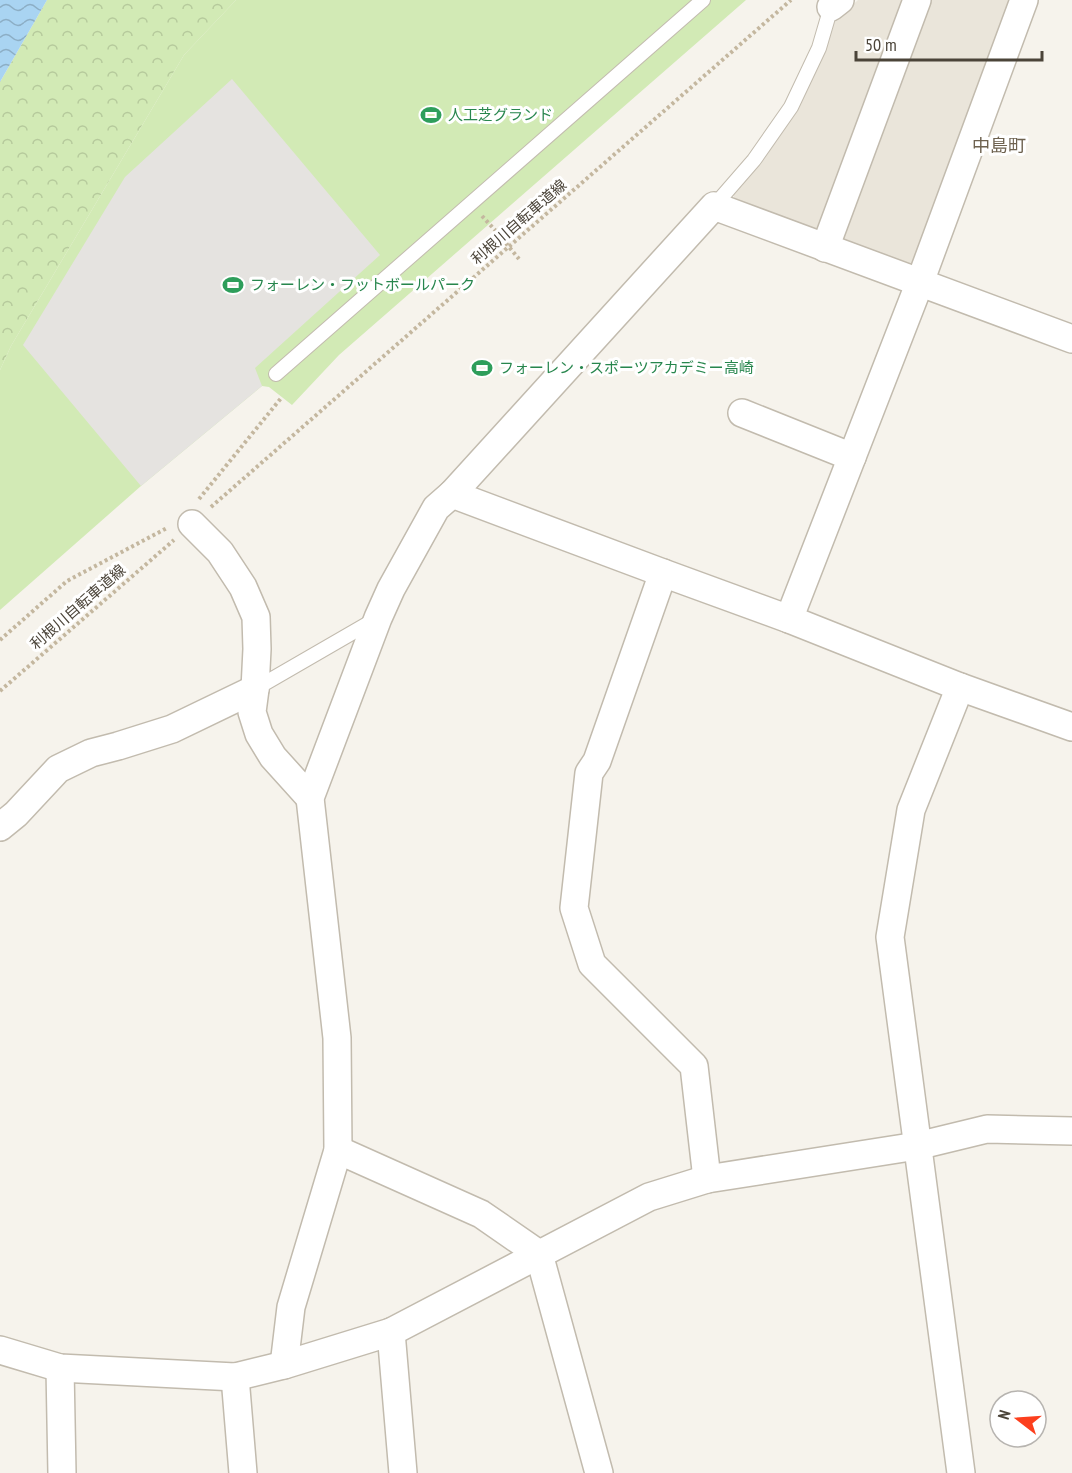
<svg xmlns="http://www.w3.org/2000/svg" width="1072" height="1473" font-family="'PT Sans Narrow','Noto Sans JP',sans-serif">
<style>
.residential{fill:#eae5da}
.forest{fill:url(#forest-crowns)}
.pitch{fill:#d2eab5}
.parking{fill:#e5e3e0}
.water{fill:url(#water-waves)}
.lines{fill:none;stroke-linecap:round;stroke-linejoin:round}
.service-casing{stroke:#c2bbae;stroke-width:16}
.minor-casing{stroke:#c2bbae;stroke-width:30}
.path{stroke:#c4b79f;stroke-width:4;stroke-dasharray:3 3;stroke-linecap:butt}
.service{stroke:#fff;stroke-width:14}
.minor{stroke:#fff;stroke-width:27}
.labels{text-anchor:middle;stroke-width:6;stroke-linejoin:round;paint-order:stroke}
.leisure-label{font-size:15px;fill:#27864d;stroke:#fff;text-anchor:start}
.street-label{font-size:15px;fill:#4b4439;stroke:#fff}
.quarter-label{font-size:18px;fill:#6e6250;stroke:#fff}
</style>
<defs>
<pattern id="forest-crowns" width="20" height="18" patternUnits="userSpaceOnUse" patternTransform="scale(1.5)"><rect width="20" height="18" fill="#d2eab5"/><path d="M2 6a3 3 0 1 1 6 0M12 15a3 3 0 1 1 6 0" fill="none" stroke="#b6ca9c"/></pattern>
<pattern id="water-waves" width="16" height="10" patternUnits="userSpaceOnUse" patternTransform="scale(1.5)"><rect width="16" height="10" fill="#a9d4f2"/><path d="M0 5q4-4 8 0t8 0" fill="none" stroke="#8caec5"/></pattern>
</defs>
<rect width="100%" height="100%" fill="#f6f3ec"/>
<path class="residential" d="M858,0H1011L916,261L900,269L738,208L733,194L761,164L796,111L826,50L833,23Z"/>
<path class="forest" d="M47,0H236L184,55L11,346L0,370V82Z"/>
<path class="pitch" d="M236,0H746L339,355L292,405L269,387L262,386L141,486L0,610V370L11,346L184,55Z"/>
<path class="parking" d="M232,79L380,255L255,368L262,386L141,486L23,345L125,177Z"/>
<path class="water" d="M0,0H47L0,82Z"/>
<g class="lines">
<g class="service-casing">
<g id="service">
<path d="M714,206L754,160L791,107L819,48L831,7"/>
<path d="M276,374L703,0"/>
<path d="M255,689L376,619"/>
</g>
</g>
<g class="minor-casing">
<g id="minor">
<path d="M831,7L840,0"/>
<path d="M825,248L917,0"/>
<path d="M742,413L852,457"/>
<path d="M452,494L663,573L789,619L960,687L1072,727"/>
<path d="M192,524L220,552L243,587L256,617L257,649L255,689L252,712L259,734L273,757L310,798"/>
<path d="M663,573L597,761L589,773L574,908L592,964L694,1066L707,1179"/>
<path d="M789,619L920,282L1024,0"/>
<path d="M960,687L911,810L890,937L961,1473"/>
<path d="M0,827L16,814L58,769L91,753L118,746L172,729L255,689"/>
<path d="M338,1150L481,1214L539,1254L599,1473"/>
<path d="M391,1332L403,1473"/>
<path d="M0,1350L60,1368L235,1377L284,1365L391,1332L649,1197L707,1179L917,1146L987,1129L1072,1131"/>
<path d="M284,1365L291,1307L338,1150L337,1038L310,798L378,618L391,589L436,508L452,494L714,206L1072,339"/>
<path d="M60,1368L62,1473"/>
<path d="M235,1377L243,1473"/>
</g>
</g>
<g class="path">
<path d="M482,216L495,230L519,259"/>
<path d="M199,499L282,397"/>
<path d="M211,507L791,0"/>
<path d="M0,640L67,581L167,528"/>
<path d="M0,691L174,540"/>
</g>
<use href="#service" class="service"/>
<use href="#minor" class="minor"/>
</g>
<defs>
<g id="stadium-bare" transform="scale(1.62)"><path d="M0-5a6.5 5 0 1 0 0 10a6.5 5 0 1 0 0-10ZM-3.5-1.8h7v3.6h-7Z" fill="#2e9e5b" stroke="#fff" stroke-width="2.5" paint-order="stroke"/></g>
</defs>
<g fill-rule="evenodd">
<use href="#stadium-bare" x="431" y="115"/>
<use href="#stadium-bare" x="233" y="285"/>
<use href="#stadium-bare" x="482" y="368"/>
</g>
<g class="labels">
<g class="leisure-label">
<text x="448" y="120">人工芝グランド</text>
<text x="250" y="290">フォーレン・フットボールパーク</text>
<text x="499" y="373">フォーレン・スポーツアカデミー高崎</text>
</g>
<g class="street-label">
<text transform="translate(519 222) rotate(-41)" y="5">利根川自転車道線</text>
<text transform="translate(78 607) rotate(-41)" y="5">利根川自転車道線</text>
</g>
<g class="quarter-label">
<text x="999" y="152">中島町</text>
</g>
</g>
<g transform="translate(1018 1419) rotate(287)"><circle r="28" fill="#ffffff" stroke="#b7b4b0" stroke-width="1.5"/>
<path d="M0-4.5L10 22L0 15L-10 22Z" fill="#fc3f1d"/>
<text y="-9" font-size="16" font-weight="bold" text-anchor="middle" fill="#4b4439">N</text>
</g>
<path d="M856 51v9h186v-9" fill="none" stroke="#4b4439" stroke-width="3"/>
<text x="865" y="51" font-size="18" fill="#4b4439" stroke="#ffffff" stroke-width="4.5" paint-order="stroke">50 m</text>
</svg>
